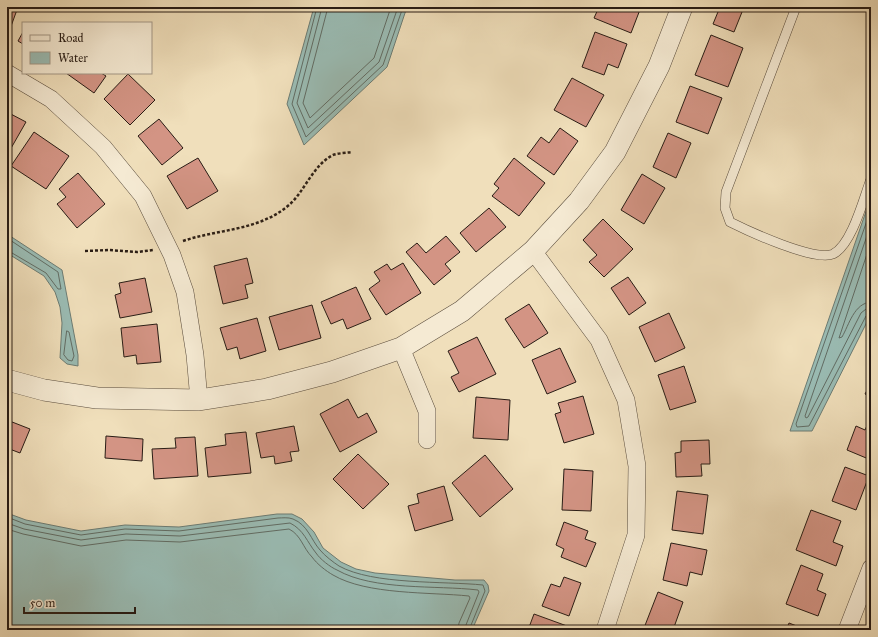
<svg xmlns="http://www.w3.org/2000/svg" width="878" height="637" font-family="'IM FELL Great Primer',serif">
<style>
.water{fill:#9abcb4;stroke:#6c7c74}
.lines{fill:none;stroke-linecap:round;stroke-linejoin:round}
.shore{stroke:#616c64;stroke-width:1}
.building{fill:#d39484;stroke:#281c15}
.service-casing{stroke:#5a4d3e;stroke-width:10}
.minor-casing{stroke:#5a4d3e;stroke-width:18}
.tertiary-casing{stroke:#5a4d3e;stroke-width:22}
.path{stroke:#281c15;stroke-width:2.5;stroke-dasharray:3 2;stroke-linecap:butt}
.service{stroke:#f5ead3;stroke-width:9}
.minor{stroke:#f5ead3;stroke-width:17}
.tertiary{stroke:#f5ead3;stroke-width:21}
</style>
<rect width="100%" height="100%" fill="#f0dfbb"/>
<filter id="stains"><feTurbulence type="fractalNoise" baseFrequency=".005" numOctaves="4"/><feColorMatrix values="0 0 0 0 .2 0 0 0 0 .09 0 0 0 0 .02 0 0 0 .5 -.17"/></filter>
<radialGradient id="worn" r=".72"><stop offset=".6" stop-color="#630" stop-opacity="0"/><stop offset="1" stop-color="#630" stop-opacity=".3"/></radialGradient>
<g class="water">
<path d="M314,7H407L387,67L304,145L287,104Z"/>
<path d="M871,197V314L812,431H790Z"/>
<path d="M7,234L62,270L78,355V366L67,364L60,358L62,323L60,307L55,292L44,276L7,253Z"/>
<path d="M7,513L26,520L81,531L125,525L179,527L277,514H292L302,519L314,532L323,548L341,562L356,569L375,573L455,580H484L488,585L489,591L472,630H7Z"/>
</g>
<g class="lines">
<g class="shore">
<path d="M317,7L292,104L306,137L383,65L403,7"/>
<path d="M322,7L297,103L308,128L379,62L398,7"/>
<path d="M328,7L303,103L310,118L374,58L391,7"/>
<path d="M871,209L796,424L797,427L809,426L866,316L871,313"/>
<path d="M871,224L805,416L806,418L808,417L861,313L866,309L871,308"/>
<path d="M7,238L58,272L61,289H58L46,273L7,250"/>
<path d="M871,242L839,338L842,337C849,325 854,303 871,302"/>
<path d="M67,331L69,332L74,356L72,361L68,360L64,355Z"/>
<path d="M7,517L25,524L81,535L125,529L179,531L278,518C282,518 288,517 293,519C308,525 311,540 320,550C325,556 333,562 339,566C373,585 444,581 483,585L485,591L469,630"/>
<path d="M7,523L24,529L81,540L126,534L180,536L290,523C304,530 307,542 316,553C320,559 330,567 337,570C374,591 436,585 478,590L479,592L464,630"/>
<path d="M7,529L23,534L81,546L126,540L180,542L289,529C301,535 303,548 312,557C317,564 326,571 333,575C367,595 430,592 469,596L470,598L459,623L458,630"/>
</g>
</g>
<g class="building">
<path d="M7,7H18L10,29L7,28Z"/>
<path d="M599,7H641L631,33L594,18Z"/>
<path d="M720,7H744L734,32L713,24Z"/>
<path d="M23,32V44L18,41Z"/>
<path d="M595,32L627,44L618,68L608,64L604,75L582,67Z"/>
<path d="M711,35L743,48L728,87L695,75Z"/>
<path d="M66,73H101L106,76L94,93Z"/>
<path d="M128,74L155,100L130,125L104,99Z"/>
<path d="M572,78L604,95L586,127L554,110Z"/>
<path d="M690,86L722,98L708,134L676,122Z"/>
<path d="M7,112L26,122L10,150L7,149Z"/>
<path d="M159,119L183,148L162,165L138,136Z"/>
<path d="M560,128L578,141L554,175L527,156L541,137L549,143Z"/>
<path d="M34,132L69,156L46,189L11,166Z"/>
<path d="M668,133L691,143L676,178L653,167Z"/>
<path d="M198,158L218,191L187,209L167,176Z"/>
<path d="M514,158L545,183L519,216L492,196L499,188L494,184Z"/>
<path d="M78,173L105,204L77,228L57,204L66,197L59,189Z"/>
<path d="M642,174L665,188L644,224L621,210Z"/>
<path d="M489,208L506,227L476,252L460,233Z"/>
<path d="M603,219L633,249L604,277L589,262L597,255L583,240Z"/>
<path d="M446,236L460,252L445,264L451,271L434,285L406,252L417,243L426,253Z"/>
<path d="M247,258L253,283L245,285L248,298L223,304L214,266Z"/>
<path d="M403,263L421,293L386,315L369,289L380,281L374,272L387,264L391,270Z"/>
<path d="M628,277L646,303L629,315L611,288Z"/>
<path d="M145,278L152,312L120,318L115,295L121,293L119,283Z"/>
<path d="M356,287L371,319L347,329L343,319L331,324L321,302Z"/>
<path d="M529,304L548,333L524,348L505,319Z"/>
<path d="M312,305L321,338L279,350L269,317Z"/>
<path d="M669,313L685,348L655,362L639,327Z"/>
<path d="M257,318L266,351L240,359L237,347L227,350L220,328Z"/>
<path d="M157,324L161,362L137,364L136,355L124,357L121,328Z"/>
<path d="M477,337L496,374L459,392L451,377L459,373L448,351Z"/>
<path d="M560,348L576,382L547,394L532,360Z"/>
<path d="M684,366L696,402L670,410L658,375Z"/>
<path d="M871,383V397L865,394Z"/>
<path d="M583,396L594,434L564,443L555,414L561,412L558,403Z"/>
<path d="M476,397L510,400L508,440L473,438Z"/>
<path d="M348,399L358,418L367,413L377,432L340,452L320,414Z"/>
<path d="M870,419H871V460L847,450L856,426L865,430Z"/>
<path d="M7,420L30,429L20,453L7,448Z"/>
<path d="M294,426L299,451L290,452L292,461L275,464L274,456L261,458L256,433Z"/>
<path d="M246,432L251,473L208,477L205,448L226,445L225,434Z"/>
<path d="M106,436L143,439L142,461L105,458Z"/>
<path d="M195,437L198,476L154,479L152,449L176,448L175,438Z"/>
<path d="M709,440L710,464H701L702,476L676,477L675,453L681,452V441Z"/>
<path d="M358,454L389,484L363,509L333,479Z"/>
<path d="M485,455L513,489L480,517L452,483Z"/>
<path d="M845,467L869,476L856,510L832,501Z"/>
<path d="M564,469L593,471L591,511L562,510Z"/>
<path d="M444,486L453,520L415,531L408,506L419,503L417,494Z"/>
<path d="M677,491L708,495L703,534L672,530Z"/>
<path d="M811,510L841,521L833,542L843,546L836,566L796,550Z"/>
<path d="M564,522L588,531L585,539L596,543L586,567L561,557L564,549L556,545Z"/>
<path d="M671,543L707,550L702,575L690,572L687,586L663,580Z"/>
<path d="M801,565L823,574L817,590L826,594L818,616L786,604Z"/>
<path d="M564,577L581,583L569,616L542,606L551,584L560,587Z"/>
<path d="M658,592L683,602L673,630H649L644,628Z"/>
<path d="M534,614L567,626L565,630H528Z"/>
<path d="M789,623L807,630H786Z"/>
</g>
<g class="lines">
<g class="service-casing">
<path id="service" d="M796,7L726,192L725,208L730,222C748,231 815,262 833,254C852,245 864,197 871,179"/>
</g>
<g class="minor-casing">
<g id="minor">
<path d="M7,73L51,99L103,147L143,196L172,255L185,292L195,355L199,400"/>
<path d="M533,251L599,340L626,400L637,466L636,535L605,630"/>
<path d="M401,348L427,411V440"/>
<path d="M847,630L871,568"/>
</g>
</g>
<g class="tertiary-casing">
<path id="tertiary" d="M7,380L44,390L97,398L199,400L267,389L332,372L401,348L462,311L533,251L579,201L615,152L659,66L682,7"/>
</g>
<g class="path">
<path d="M183,241C218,229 259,231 289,205C305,191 313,165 333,155C339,153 346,153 352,152"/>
<path d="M85,251L109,250L137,252L153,250"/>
</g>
<use href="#service" class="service"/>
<use href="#minor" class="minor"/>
<use href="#tertiary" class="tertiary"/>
</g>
<rect width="878" height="637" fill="none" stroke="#f0dfbb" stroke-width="24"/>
<rect x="8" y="8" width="862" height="621" fill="none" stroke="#281c15" stroke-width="2"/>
<rect x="12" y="12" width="854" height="613" fill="none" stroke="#281c15"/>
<rect x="22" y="22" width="130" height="52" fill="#f5ead3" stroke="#a39887"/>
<rect x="30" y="35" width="20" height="6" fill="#f5ead3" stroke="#a39887"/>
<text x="58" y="42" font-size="12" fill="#281c15">Road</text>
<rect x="30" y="52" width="20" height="12" fill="#9abcb4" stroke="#a39887"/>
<text x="58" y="62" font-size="12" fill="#281c15">Water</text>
<path d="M24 607v6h111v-6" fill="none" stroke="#281c15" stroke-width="2"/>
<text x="30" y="607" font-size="12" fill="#281c15" stroke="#f5ead3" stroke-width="3" paint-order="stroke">50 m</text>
<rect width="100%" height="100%" filter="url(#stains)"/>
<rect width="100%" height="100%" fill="url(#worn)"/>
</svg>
